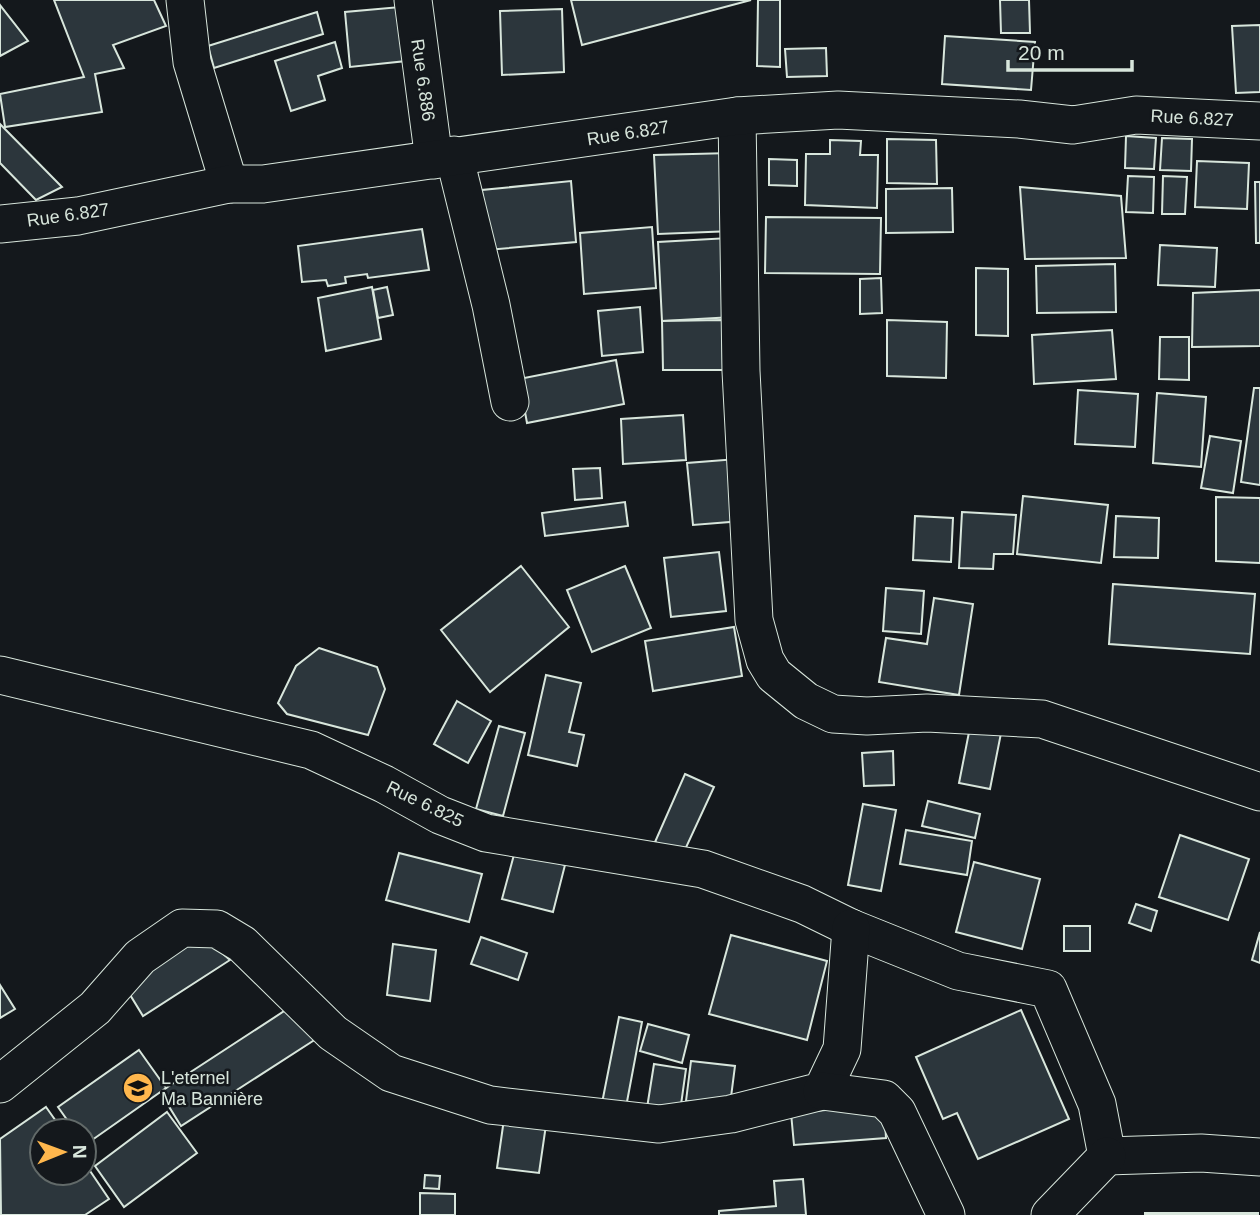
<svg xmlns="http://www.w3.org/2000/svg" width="1260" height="1215" font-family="Arial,sans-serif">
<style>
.building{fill:#2c363c;stroke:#d8e6dc;stroke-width:2}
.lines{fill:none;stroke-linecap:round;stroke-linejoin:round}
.street-casing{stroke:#d8e6dc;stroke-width:39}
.street{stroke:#14181c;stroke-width:37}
.labels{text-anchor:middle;stroke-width:5;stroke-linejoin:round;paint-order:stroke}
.street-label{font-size:18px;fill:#d8e6dc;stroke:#14181c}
.poi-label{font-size:18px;fill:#d8e6dc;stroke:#14181c;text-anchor:start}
</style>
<rect width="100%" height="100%" fill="#14181c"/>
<g class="building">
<path d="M54,0H154L166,26L113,45L124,68L95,74L102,112L5,127L0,94L84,77Z"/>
<path d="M571,0H751L582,45Z"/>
<path d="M758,0H780V67L757,66Z"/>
<path d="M1000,0H1029L1030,33H1001Z"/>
<path d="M0,5L28,41L0,56Z"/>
<path d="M400,7L406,61L350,67L345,12Z"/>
<path d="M562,9L564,72L502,75L500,11Z"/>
<path d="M317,12L323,34L214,68L208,46Z"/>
<path d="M1260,25V92L1236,93L1232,26Z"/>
<path d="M945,36L1035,42L1031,90L942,84Z"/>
<path d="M335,42L342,68L318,76L325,100L291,111L275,61Z"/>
<path d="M826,48L827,76L787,77L785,49Z"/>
<path d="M0,124L62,187L36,200L0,163Z"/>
<path d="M1126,136L1156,138L1154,169L1125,168Z"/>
<path d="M1162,138L1192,139L1191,171L1160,170Z"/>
<path d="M887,139L936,140L937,184L887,183Z"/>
<path d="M830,140L861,141L860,155H878L877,208L805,205L806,154H830Z"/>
<path d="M731,153L733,231L658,234L654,155Z"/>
<path d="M769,159L797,160V186L769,185Z"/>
<path d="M1197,161L1249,163L1247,209L1195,207Z"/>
<path d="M1128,176L1154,177L1153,213L1126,212Z"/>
<path d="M1163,176L1187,177L1185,214H1162Z"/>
<path d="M571,181L576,242L487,250L482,190Z"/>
<path d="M1255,182H1260V243H1256Z"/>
<path d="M1020,187L1121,196L1126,258L1025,259Z"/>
<path d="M952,188L953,232L886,233V189Z"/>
<path d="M766,217L881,218L880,274L765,273Z"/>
<path d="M652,227L656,288L584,294L580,233Z"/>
<path d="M422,229L429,270L368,278L367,274L345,277L346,283L328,286L326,280L302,282L298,246Z"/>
<path d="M729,238L734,317L662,321L658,242Z"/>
<path d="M1160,245L1217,248L1215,287L1158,285Z"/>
<path d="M1115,264L1116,312L1037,313L1036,266Z"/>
<path d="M976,268L1008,269V336L976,335Z"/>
<path d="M881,278L882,313L860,314V279Z"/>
<path d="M372,287L381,339L326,351L318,298Z"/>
<path d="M387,287L393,315L378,318L373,290Z"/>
<path d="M1260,290V346L1192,347L1193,293Z"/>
<path d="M640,307L643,352L602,356L598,311Z"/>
<path d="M722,320L723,370H663L662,321Z"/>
<path d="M887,320L947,322L946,378L887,376Z"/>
<path d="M1112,330L1116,379L1034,384L1032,335Z"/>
<path d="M1160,337H1189V380L1159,379Z"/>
<path d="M616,360L624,404L527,423L519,379Z"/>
<path d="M1254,388H1260V485L1241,482Z"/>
<path d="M1078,390L1138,394L1135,447L1075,444Z"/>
<path d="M1157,393L1206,397L1201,467L1153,463Z"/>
<path d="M683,415L686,460L623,464L621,419Z"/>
<path d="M1210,436L1241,441L1233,493L1201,488Z"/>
<path d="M737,459L742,521L693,525L687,463Z"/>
<path d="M600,468L602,498L575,500L573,469Z"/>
<path d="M1023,496L1108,505L1101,563L1017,554Z"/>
<path d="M1216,497L1260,498V563L1216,561Z"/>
<path d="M625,502L628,526L545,536L542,513Z"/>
<path d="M962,512L1016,515L1013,554H994L993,569L959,568Z"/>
<path d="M915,516L953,518L951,562L913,560Z"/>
<path d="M1116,516L1159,518L1158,558L1114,557Z"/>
<path d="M719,552L726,611L671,617L664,558Z"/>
<path d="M521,566L569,627L490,692L441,630Z"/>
<path d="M625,566L651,628L592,652L567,590Z"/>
<path d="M1113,584L1255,594L1250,654L1109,644Z"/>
<path d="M886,588L924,591L921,634L883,631Z"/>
<path d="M934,598L973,604L959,695L879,682L886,638L927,644Z"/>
<path d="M734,627L742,676L653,691L645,641Z"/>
<path d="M319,648L377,667L385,689L368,735L287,714L278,703L296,666Z"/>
<path d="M546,675L581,683L569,732L584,735L577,766L528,755Z"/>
<path d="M457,701L491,721L468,763L434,744Z"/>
<path d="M972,717L1003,723L990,789L959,783Z"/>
<path d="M499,726L525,733L503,816L476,809Z"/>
<path d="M893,751L894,785L864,786L862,753Z"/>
<path d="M685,774L714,787L683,854L655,842Z"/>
<path d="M928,801L980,814L975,838L922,826Z"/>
<path d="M863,804L896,810L881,891L848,885Z"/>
<path d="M906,830L972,841L967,875L900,864Z"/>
<path d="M1180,835L1249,859L1228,920L1159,897Z"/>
<path d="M515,851L565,865L553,912L502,899Z"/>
<path d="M399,853L482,874L469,922L386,900Z"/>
<path d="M974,862L1040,879L1022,949L956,932Z"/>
<path d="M1136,904L1157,911L1151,931L1129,923Z"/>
<rect x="1064" y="926" width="26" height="25"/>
<path d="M1260,932V963L1252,960Z"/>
<path d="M200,934L230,960L143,1016L121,980Z"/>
<path d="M731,935L827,961L807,1040L709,1014Z"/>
<path d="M481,937L527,953L518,980L471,964Z"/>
<path d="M393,944L436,950L430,1001L387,995Z"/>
<path d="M0,985L15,1009L0,1018Z"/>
<path d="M295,1004L316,1039L181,1126L160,1092Z"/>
<path d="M1021,1010L1069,1119L978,1159L957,1113L943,1119L916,1057Z"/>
<path d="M619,1017L642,1022L626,1107L602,1103Z"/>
<path d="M648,1024L689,1035L682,1063L640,1051Z"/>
<path d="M139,1050L166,1088L85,1145L84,1131H75L58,1107Z"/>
<path d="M691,1061L735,1066L730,1105L686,1101Z"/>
<path d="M654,1064L686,1069L680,1112L647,1108Z"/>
<path d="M884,1105L886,1138L794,1145L791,1113Z"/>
<path d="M46,1107L63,1131H42V1173H84V1162L109,1199L85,1215H1L0,1139Z"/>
<path d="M167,1112L197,1153L124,1207L95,1166Z"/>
<path d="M505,1112L547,1118L539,1173L497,1168Z"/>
<path d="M425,1175L440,1176L439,1189L424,1188Z"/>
<path d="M803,1179L806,1215H719V1211L776,1206L774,1181Z"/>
<path d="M420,1193L455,1194V1215H420Z"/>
<rect x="1145" y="1213" width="113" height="2"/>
</g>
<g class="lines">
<g class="street-casing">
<g id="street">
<path d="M185,0L192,62L229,184"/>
<path d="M413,0L434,160"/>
<path d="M737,116L741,371L754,620L765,660L774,675L806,701L833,714L867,716L927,713L1042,719L1260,792"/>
<path d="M454,155L491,305L510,402"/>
<path d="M0,224L78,216L229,184H263L737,116L838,110L1019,119L1073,125L1136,115L1260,121"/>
<path d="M0,675L311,750L384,784L440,815L486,833L703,869L802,904L851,928L958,971L1048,989L1097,1104L1107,1156L1201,1153L1260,1157"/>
<path d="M0,1084L95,1008L140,957L182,928L217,929L242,944L333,1033L391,1073L490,1105L659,1124L731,1114L822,1091L842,1049L851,928"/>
<path d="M822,1091L884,1099L897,1112L946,1215"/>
<path d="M1050,1215L1107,1156"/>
</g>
</g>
<use href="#street" class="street"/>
</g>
<defs>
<g id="school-disc" transform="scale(1.575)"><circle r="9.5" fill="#ffb74d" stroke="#14181c"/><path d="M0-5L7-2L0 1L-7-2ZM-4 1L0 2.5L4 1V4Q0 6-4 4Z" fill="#111"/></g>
</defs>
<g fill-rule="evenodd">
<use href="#school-disc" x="138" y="1088"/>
</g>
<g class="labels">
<g class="street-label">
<text transform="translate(423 80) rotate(82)" y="6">Rue 6.886</text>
<text transform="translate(1192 118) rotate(3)" y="6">Rue 6.827</text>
<text transform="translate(628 133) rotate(-9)" y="6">Rue 6.827</text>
<text transform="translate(68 215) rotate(-8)" y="6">Rue 6.827</text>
<text transform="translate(425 804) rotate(26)" y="6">Rue 6.825</text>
</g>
<g class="poi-label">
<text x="161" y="1084">L'eternel<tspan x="161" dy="21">Ma Bannière</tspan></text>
</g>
</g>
<g transform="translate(63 1152) rotate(89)"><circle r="33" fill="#14181c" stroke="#626a69" stroke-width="2"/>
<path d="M0-5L12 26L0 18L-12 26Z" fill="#ffb74d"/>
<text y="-10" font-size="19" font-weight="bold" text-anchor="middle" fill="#d8e6dc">N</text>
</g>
<path d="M1008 60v10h124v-10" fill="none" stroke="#d8e6dc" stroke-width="3.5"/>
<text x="1018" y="60" font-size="21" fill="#d8e6dc" stroke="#14181c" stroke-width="5" paint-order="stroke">20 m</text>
</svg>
